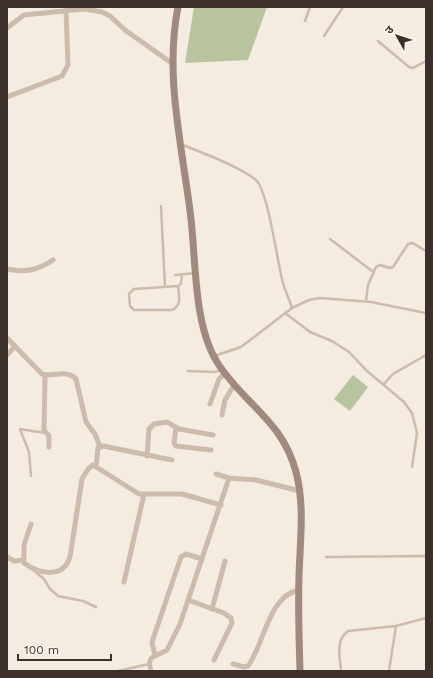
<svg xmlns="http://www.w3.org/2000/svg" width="433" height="678" font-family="'Work Sans','Noto Sans Devanagari',sans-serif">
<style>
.green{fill:#b8c4a0}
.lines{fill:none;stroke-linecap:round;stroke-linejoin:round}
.lane{stroke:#cdbbac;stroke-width:2.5}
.street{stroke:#cdbbac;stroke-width:5}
.secondary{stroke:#a18a7d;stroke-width:7}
</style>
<rect width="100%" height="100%" fill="#f4ebe1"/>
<g class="green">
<path d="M194,7H267L248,60L185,63Z"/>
<path d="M353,375L368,387L350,411L334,399Z"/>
</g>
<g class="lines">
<g class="lane">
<path d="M305,21L310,7"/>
<path d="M324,36L343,7"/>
<path d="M378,41L409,67L413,68L426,61"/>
<path d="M183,145C205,154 236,165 255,179C268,189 277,260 282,279C284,289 289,298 292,308"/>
<path d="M161,206L165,287"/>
<path d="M330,239L372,271"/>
<path d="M175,275L195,273"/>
<path d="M178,286C179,295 182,305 172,310H134L130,306L129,294L134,289L178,286L181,284L182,274"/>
<path d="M366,301L368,285L376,267L380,265L390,268L393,267L408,244L413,243L424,250"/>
<path d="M285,313L310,332L332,341L349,352L367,371L404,402L412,413L417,433L412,467"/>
<path d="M214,356L241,347L292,308L309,300L320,298L371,302L426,313"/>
<path d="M188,371L215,372L221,370"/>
<path d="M384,384L393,374L426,355"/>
<path d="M31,476L29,452L20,429L45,433"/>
<path d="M326,557L426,556"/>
<path d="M33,570L44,579L50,589L58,596L83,601L96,607"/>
<path d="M118,671L149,664"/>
<path d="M341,671C340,656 335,641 348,631L396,626L426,618"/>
<path d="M389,671L396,626"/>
</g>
<g class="street">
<path d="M7,28L24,15L84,9L102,12L110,16L125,30L173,64"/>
<path d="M7,97L62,76L68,65L66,10"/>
<path d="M7,269C25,273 38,270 53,260"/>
<path d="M7,338L42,374C53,377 67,369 76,379L86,422L95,434L100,447"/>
<path d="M7,355L15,346"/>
<path d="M45,375L44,430L49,436V447"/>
<path d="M210,404L219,379L225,373"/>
<path d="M222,415L225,400L234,385"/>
<path d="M176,428L174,443L176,446L211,450"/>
<path d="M147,456L149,429L154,424L167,422L179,429L213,435"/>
<path d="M96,467L98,448L103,446L172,460"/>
<path d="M216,474L229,478L256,480L300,491"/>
<path d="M31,524L24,545V563C39,574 63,579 70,557L82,479L88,469L93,465L139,494H182L221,505"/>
<path d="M7,557L14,561L23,560"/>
<path d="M124,582L144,494"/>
<path d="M188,600L224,613L231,618L232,623L214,660"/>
<path d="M212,609L225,561"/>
<path d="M155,655L152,643L154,636L181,557L186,554L202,559"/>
<path d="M233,664L244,667L248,666C264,645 268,596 299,590"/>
<path d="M151,671C146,654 156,657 167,650L180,624L229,478"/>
</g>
<path class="secondary" d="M178,7C164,78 183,149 191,219C196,263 194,325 217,362C243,404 282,419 296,472C305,505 300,542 299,576C298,608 299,640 300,671"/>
</g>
<rect width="433" height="678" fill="none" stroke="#3b302b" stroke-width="16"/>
<g transform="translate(397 36) rotate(309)" stroke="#fbf5ee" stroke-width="3" paint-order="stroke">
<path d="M0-3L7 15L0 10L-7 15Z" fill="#3b302b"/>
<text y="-6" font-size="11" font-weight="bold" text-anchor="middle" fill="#3b302b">उ</text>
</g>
<path d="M18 654v6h93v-6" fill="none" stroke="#3b302b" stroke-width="2"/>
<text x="24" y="654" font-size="12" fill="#3b302b" stroke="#fbf5ee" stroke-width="3" paint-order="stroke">100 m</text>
</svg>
